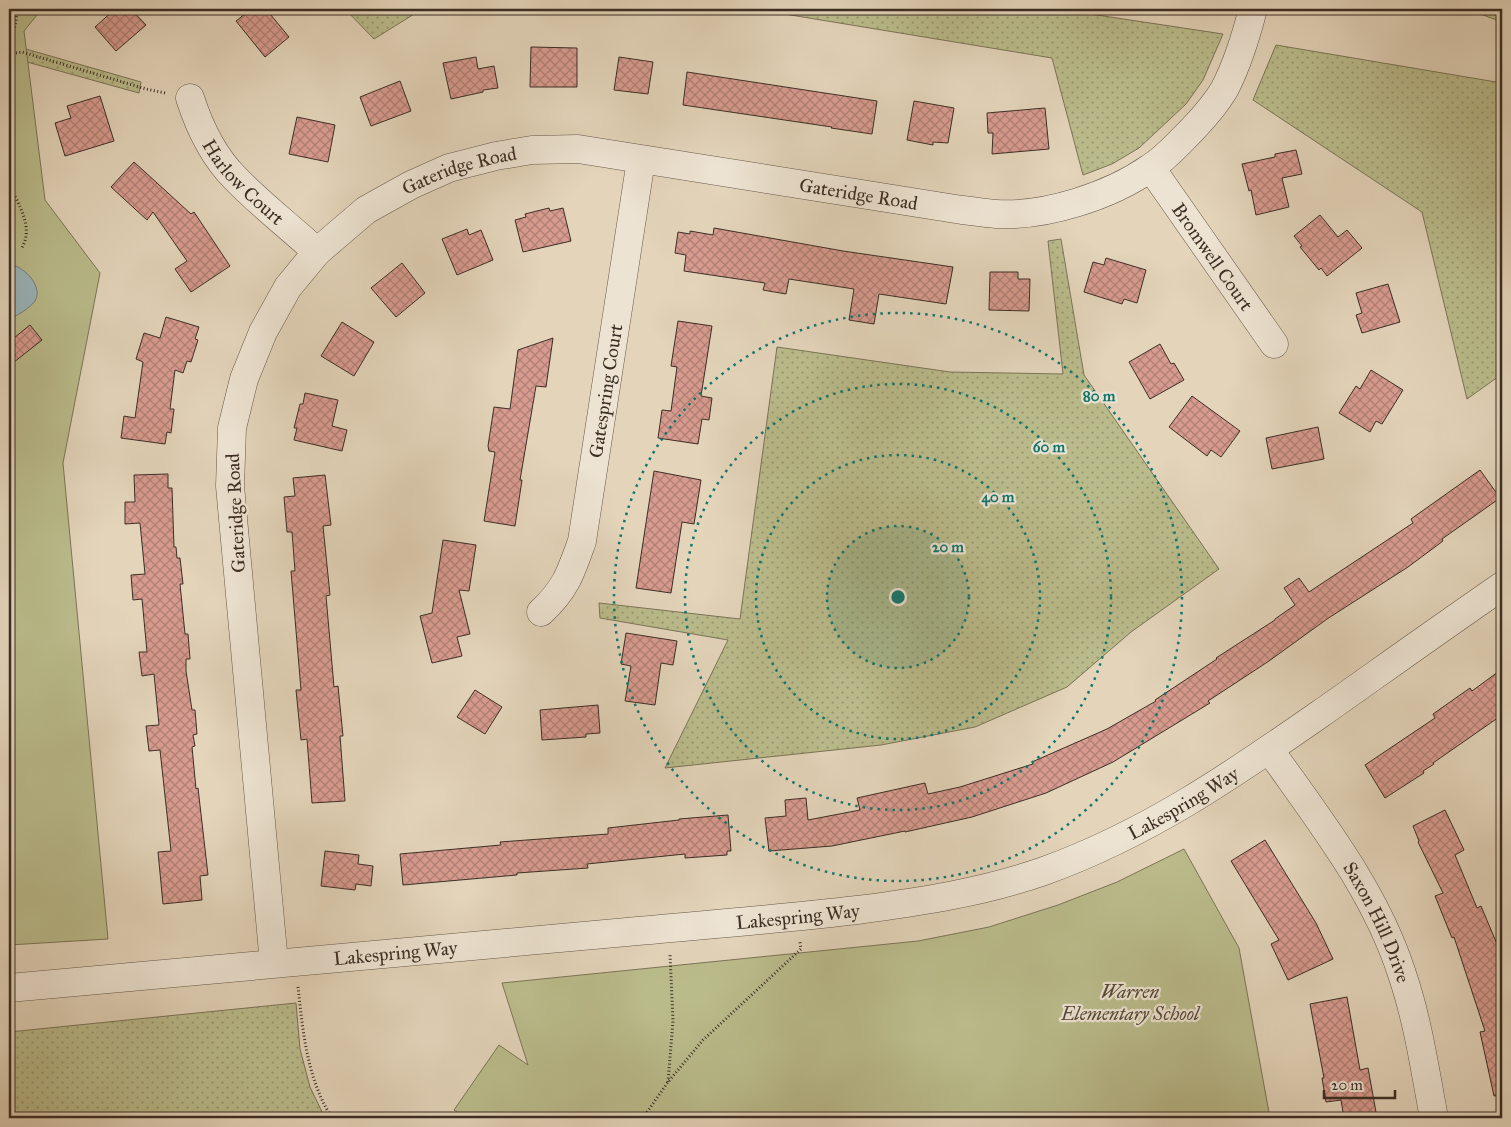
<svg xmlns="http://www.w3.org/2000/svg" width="1511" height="1127" font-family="'IM FELL Great Primer',serif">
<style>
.grass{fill:url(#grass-dots);stroke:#7b7458}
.forest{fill:url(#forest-firs);stroke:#7b7458}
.park{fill:#babb8b;stroke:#7b7458}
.water{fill:#9ab5bb;stroke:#747f7f}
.building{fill:url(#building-cross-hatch);stroke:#3c2e24}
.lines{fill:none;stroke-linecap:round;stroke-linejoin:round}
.minor-casing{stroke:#66584a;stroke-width:29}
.path{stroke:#3c2e24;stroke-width:3;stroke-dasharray:1 2.5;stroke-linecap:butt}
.minor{stroke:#ede3d2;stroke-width:28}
.ring{fill:none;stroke:#0f766e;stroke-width:2.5;stroke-dasharray:2.5 5}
.labels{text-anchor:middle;stroke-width:4.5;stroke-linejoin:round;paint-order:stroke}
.street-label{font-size:19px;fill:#3c2e24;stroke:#ede3d2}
.park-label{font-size:19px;font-style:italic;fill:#554a39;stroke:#ede3d2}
.centre{fill:#0f766e;stroke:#ede3d2;stroke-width:2.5}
.ring-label{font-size:15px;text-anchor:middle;font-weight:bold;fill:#0f766e;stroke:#ede3d2;stroke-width:4.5;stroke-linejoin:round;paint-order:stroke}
</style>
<defs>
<pattern id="grass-dots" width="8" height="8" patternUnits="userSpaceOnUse" patternTransform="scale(1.25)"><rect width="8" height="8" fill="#babb8b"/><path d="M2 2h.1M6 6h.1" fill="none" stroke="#989871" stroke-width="1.8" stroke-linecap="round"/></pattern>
<pattern id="forest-firs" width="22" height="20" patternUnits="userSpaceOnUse" patternTransform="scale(1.25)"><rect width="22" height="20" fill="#babb8b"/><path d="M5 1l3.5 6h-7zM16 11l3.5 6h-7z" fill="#989871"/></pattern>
<pattern id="building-cross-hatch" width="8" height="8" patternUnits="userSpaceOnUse" patternTransform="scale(1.25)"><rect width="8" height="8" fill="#d89b8f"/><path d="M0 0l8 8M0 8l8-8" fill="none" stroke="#b07f75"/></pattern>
</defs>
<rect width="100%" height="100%" fill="#e3d4ba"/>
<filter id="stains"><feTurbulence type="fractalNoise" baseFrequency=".004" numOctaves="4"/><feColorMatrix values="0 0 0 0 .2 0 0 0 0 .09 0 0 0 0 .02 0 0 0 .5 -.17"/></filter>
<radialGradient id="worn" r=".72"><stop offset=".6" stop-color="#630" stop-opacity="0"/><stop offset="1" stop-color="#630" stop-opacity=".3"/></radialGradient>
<g class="grass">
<path d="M345,9H344H429L419,11L374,39Z"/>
<path d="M754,9H1057L1223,34L1203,80L1186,104L1139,148L1112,164L1083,175L1052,58Z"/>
<path d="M1276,45L1502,83V374L1467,399L1422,212L1253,100Z"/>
<path d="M26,49L141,82L139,93L27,62Z"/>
<path d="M1061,239L1084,375L1219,569L1131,632L1067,687L975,727L881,745L665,768L728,640L600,618L599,603L740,619L777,347L950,372L1063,374L1048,241Z"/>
<path d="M296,1003L300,1049L310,1087L325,1118H9V1032Z"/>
</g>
<path class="forest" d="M1470,9H1502V22L1475,12Z"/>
<g class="park">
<path d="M9,9H42L24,31L45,200L100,273L63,463L108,939L9,945Z"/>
<path d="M1184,849L1239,948L1270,1118H466L454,1110L499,1045L528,1065L502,983L918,941L989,927L1058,905L1117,882Z"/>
</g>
<path class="water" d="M16,266C27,271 43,287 35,301C29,309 17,315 9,320V267Z"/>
<g class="building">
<path d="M115,9H131L146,25L116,51L95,27Z"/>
<path d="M251,9H266L289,37L265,57L236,21Z"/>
<path d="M531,47L577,48V87H530Z"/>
<path d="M476,57L478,69L494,66L498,88L483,90V92L451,99L443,63Z"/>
<path d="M619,57L653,62L648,94L614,90Z"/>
<path d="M687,72L877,101L872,134L831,128L832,127L683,105Z"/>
<path d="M400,81L411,111L371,126L360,97Z"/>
<path d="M100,96L114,141L65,156L55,123L71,118L67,106Z"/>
<path d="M914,101L954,108L948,143L933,142V145L907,140Z"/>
<path d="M1045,108L1049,149L992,154L993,133H988L987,113Z"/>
<path d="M297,117L335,125L328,162L289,154Z"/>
<path d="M1296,150L1302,174L1282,178L1289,207L1256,215L1251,190L1249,191L1242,164L1275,157V154Z"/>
<path d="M134,162L191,214L194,212L230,266L191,292L175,269L187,261L153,212L147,220L111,187Z"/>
<path d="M549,208L550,211L563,208L571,241L523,252L515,220L526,217L525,214Z"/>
<path d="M1320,215L1338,237L1347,230L1362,248L1327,276L1321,268L1319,270L1300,247L1302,246L1294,236Z"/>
<path d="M714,228L843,251L953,267L946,304L879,294L874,324L849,320L854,289L789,279L786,294L763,290L765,283L684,271L686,255L675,253L678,232L690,234V231L713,235Z"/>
<path d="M467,229L469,235L481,230L493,260L457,275L442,239Z"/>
<path d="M1106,258L1146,270L1137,303L1124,299L1122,304L1084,292L1093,262L1104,265Z"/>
<path d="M402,263L425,293L396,317L371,288Z"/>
<path d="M990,272H1018V279H1030L1029,311L989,310Z"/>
<path d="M1388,284L1400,322L1362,333L1356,315L1362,313L1356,293Z"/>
<path d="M166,317L199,327L195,339L198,340L191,362L187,361L183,373L175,370L170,409H174L171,433L167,432L165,444L121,438L124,416L135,418L143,362L136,359L144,333L160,338Z"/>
<path d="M678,321L712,326L701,396L712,398L709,420L702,419L698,444L658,438L662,410L671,411L677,367L671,366Z"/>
<path d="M342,322L374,342L354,376L321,356Z"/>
<path d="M30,325L42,340L9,366V342Z"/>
<path d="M553,338L546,387L536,386L520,480H522L515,526L484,521L495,452L489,451L488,446L494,407L510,409L518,350Z"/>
<path d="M1160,344L1171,364L1174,363L1184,380L1150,399L1129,362Z"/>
<path d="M1371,370L1403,390L1382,424L1376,421L1370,432L1339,413L1356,386L1360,389Z"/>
<path d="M305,393L338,400L332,426L347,430L342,451L294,440L297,428H294L300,404H303Z"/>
<path d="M1192,396L1240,431L1221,457L1211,450L1207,456L1169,427Z"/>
<path d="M1318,427L1324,459L1272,469L1266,438Z"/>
<path d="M1480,470L1500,498L1442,539L1443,541L1408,567L1327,619L1269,661L1208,701L1210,703L1113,762L1046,793L972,817L905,832V831L832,846L769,851L765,818L786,816L785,800L806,798L808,820L860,810L857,798L925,783L928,794L960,787L1033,764L1032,762L1107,729L1156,701L1155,700L1217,659L1216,658L1275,620V619L1295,605L1284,588L1299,578L1309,592L1413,523L1411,519Z"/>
<path d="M654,471L701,480L694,524L682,522L671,593L636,588Z"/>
<path d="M168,474V488H172L174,547H176L177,558H180L183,584H180L185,634H188L190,659H186V671L192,710H195L197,734L193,735L195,746L192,747L196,789L198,788L208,875L200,876L202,900L163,904L158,852L171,851L160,750L149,751L146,726L159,725L154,674L142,676L139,652H147L142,599L133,600L131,575L145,574L140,523L125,524V502H135L134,475Z"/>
<path d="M325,475L331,525L323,526L330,595L326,596L334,687L338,686L343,736H340L345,801L312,803L307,739L301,740L296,690H301L291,571H295L292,532H287L284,497L295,496L293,478Z"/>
<path d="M443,540L476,545L469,591L459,590L470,634L457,637L462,656L432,663L420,616L432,613Z"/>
<path d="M626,633L677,641L673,665L661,663L655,705L625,701L631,666L621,664Z"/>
<path d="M1502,669V715L1433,763L1434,764L1423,771L1424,773L1385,798L1365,765L1435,718L1433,714L1470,688L1472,691Z"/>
<path d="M475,690L502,707L485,734L457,717Z"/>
<path d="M598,705L600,733L586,734V737L542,740L540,710Z"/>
<path d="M1445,810L1464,850L1455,855L1477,908L1481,906L1502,956V1095L1494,1096L1480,1032L1485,1031L1454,937L1452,938L1435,896L1443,893L1418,842L1419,841L1413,826Z"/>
<path d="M728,815L731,851H727V855L685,858V854L587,864L588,868L517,873V875L403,885L400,854L501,845L500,842L608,834V828L679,820V819Z"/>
<path d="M1265,840L1316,923L1333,959L1288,980L1271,944L1279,940L1231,861Z"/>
<path d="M325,851L359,855L358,864L373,866L371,886L356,884L355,890L321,886Z"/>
<path d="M1347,997L1360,1070L1368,1068L1376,1112L1344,1118L1341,1100L1326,1102L1322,1078H1324L1310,1004Z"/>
</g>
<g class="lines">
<g class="minor-casing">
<g id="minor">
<path id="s1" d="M190,98C199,126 213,156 235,178C260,204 290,227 317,252"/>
<path id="s2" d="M1151,168L1274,344"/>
<path id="s3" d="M541,612C566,589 571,572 582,541L641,160"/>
<path id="s4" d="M1269,749C1319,820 1375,890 1402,974C1418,1021 1425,1070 1434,1118"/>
<path id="s5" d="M274,963L230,486L232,428L244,379L263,332L288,287L317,252L366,210L411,185L449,168L496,156L532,150L578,149L962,210C973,211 984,213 996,214C1045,217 1110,196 1150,168C1163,160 1174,148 1184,138C1199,123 1215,106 1225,88C1238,63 1246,36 1253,9"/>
<path id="s6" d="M9,988C215,969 421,950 627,932C704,925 781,919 857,910C920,902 984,892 1044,871C1147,834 1231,776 1320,714C1381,671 1441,628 1502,586"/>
</g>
</g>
<g class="path">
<path d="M9,44C13,32 18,22 16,9"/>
<path d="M9,54L22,52L146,89L165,93"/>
<path d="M9,184C18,204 35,228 21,249"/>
<path d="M298,987C303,1032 307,1079 332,1118"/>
<path d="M668,1082L673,1021L670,954"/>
<path d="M643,1118L668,1082L703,1040L801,949L800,942"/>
</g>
<use href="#minor" class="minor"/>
</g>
<circle cx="898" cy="597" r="71" fill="#0f766e" fill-opacity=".12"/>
<g class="ring">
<circle cx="898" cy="597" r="71"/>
<circle cx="898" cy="597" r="142"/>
<circle cx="898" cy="597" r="213"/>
<circle cx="898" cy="597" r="284"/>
</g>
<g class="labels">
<g class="street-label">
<text dy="7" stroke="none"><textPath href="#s5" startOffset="902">Gateridge Road</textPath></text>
<text dy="7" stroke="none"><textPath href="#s1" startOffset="101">Harlow Court</textPath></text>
<text dy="7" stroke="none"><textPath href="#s5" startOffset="1308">Gateridge Road</textPath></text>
<text dy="7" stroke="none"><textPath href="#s2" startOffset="108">Bromwell Court</textPath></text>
<text dy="7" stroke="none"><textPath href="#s3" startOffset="235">Gatespring Court</textPath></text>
<text transform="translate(235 513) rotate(-93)" y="7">Gateridge Road</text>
<text dy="7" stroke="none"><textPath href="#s6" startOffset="1198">Lakespring Way</textPath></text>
<text dy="7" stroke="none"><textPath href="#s6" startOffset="792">Lakespring Way</textPath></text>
<text dy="7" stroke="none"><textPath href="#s4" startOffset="205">Saxon Hill Drive</textPath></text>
<text dy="7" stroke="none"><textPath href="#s6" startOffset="388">Lakespring Way</textPath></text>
</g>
<g class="park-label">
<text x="1130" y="998">Warren<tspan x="1130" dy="22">Elementary School</tspan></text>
</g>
</g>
<circle cx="898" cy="597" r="8" class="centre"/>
<g class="ring-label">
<text x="1099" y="401">80 m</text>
<text x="1049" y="452">60 m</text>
<text x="998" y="502">40 m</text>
<text x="948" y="552">20 m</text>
</g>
<rect width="1511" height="1127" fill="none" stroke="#e3d4ba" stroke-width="30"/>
<rect x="10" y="10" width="1491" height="1107" fill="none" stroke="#3c2e24" stroke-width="2.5"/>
<rect x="15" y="15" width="1481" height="1097" fill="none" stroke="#3c2e24"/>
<path d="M1324 1090v8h71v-8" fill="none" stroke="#3c2e24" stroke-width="2.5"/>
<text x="1331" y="1090" font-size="15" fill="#3c2e24" stroke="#ede3d2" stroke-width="4" paint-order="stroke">20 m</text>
<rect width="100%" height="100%" filter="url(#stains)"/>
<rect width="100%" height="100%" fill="url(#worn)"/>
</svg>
